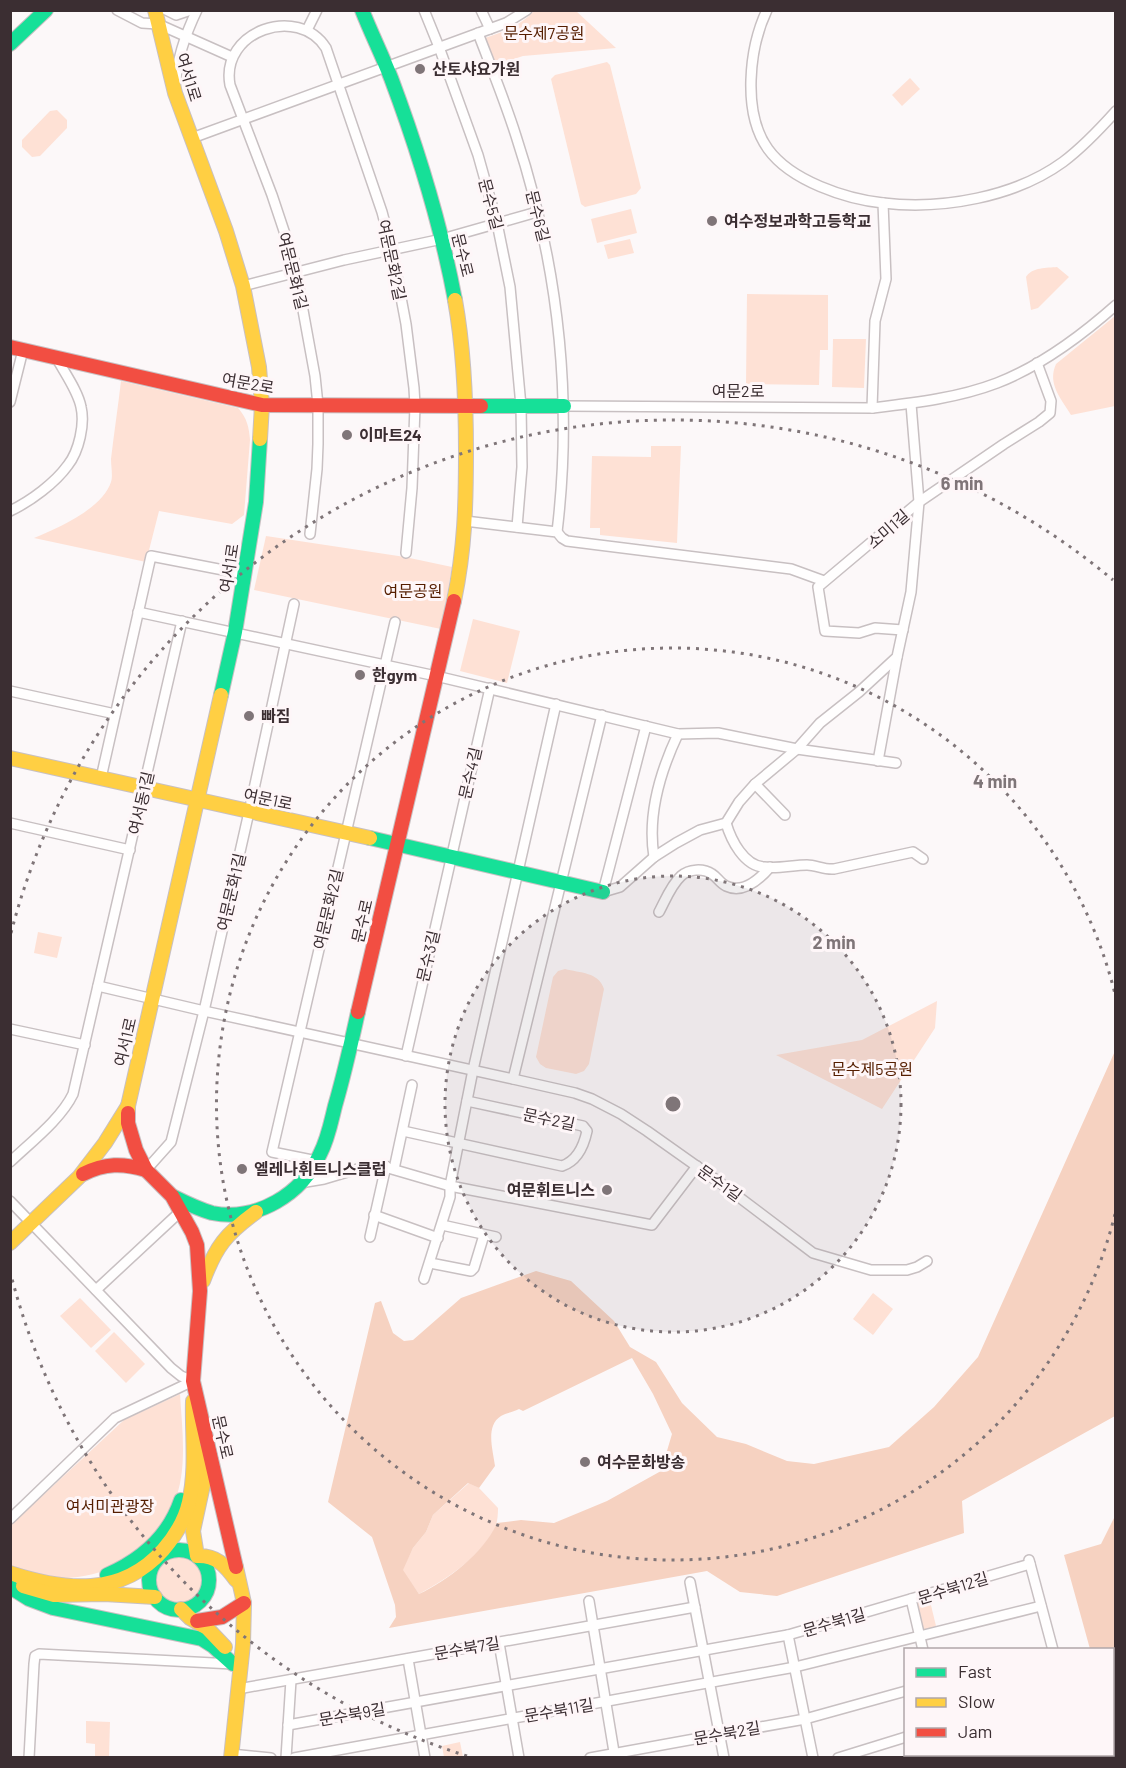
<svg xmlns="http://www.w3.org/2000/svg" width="1126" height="1768" font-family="Barlow,'Noto Sans KR',sans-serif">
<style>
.green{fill:#fee1d5}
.forest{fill:#f6d2c1;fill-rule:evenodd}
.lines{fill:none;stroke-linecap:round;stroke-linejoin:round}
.street-casing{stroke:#c8c0c2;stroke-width:12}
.fast-casing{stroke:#c8c0c2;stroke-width:16}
.slow-casing{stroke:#c8c0c2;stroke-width:16}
.jam-casing{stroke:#c8c0c2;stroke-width:16}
.street{stroke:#fffefe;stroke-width:9}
.fast{stroke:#16e098;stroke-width:14}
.slow{stroke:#ffcf43;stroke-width:14}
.jam{stroke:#f24e42;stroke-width:14}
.ring{fill:none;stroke:#7f7578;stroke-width:3;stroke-dasharray:3 6}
.poi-dot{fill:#7f7578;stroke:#fef6f8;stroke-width:2}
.labels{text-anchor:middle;stroke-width:6;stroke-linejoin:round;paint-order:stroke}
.park-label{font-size:16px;fill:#551e00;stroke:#fef6f8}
.poi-label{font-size:16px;font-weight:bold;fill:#3b2e32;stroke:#fef6f8;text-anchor:start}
.street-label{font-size:16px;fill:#3b2e32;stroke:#fef6f8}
.centre{fill:#7f7578;stroke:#fef6f8;stroke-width:3}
.ring-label{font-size:18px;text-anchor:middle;font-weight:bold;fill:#7f7578;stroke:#fef6f8;stroke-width:6;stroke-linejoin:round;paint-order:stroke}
</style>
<rect width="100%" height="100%" fill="#fcf8f9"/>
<g class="green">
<path d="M535,10L576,11L616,48L523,56L496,65L485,38C504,32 521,25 535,10Z"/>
<path d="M607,62L610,65L641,188L636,194L585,207L581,204L551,79L555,75Z"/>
<path d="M910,78L920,89L902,106L892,95Z"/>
<path d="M57,110L67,120V128L40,156L32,157L22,147V140L50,111Z"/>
<path d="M631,209L637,233L597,243L591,219Z"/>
<path d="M630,239L634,253L608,259L604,245Z"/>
<path d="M1057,267L1069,277L1038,308L1031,310L1026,277C1032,267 1047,268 1057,267Z"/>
<path d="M747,294L828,295V350H820L819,385L746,384Z"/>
<path d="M1115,316V406L1071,415C1061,398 1047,384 1056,364Z"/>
<path d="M833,339H866L864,388L832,387Z"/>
<path d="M121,381L238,408C247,418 249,427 250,440L244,515L232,524L159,511L146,562L34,538C58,528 102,509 111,482C113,476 111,466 111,459C114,433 118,407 121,381Z"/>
<path d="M651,446H681L677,543L600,535V528H590L592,456L651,457Z"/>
<path d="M266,536L405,557L452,567L441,629L254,590Z"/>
<path d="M473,619L520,631L507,683L460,671Z"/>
<path d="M38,932L62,937L57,958L34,953Z"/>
<path d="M565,969C580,973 599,972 604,989L589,1064L584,1071L576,1074L546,1068L540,1064L536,1057L553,977L558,971Z"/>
<path d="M937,1001L935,1028L882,1109L776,1055L862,1040Z"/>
<path d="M873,1293L893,1309L873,1335L853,1319Z"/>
<path d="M80,1298L111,1330L91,1348L60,1316Z"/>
<path d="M114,1332L145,1364L126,1383L95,1351Z"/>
<path d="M180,1394C182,1429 188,1470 174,1503C156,1548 111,1578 63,1578C53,1578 41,1578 31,1575C24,1572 17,1568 11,1565V1525L124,1420Z"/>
<path d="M469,1483L479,1488L498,1508C498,1518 497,1527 491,1535C474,1561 445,1580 419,1594L402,1570L413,1548L426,1532L433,1515Z"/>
<circle cx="179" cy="1580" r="23"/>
<path d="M929,1597L937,1630L921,1631L914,1604L917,1600Z"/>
<path d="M86,1721L110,1722L109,1757H95V1744L86,1743Z"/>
<path d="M460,1742L463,1757H444L442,1746Z"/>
</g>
<g class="forest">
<path d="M1115,1051V1416L962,1501L964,1533L777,1596L740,1592L707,1571L389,1628L396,1617L395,1605L372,1537L328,1502L375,1303L381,1301L393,1333L404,1341L413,1340L461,1298L536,1271L571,1281L614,1321L630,1347L656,1362L682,1403L717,1437L746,1444L787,1461L814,1464L889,1447L934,1407L978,1357ZM632,1358L653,1394L672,1434L661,1471L607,1501L554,1523L521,1520L497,1523C484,1553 447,1581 419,1594L403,1570L413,1548L426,1532L433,1515L468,1483L479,1488L495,1466C493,1450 485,1426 501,1416C506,1413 513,1412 519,1409L523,1411Z"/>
<path d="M1115,1516V1757H1004L1013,1754H1112V1650L1090,1649L1064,1555L1101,1544Z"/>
</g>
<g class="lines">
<g class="street-casing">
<g id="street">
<path d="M117,10L142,23L158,24L232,57"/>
<path d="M166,10L176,15L191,10"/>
<path d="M424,10L439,47L478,155L497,223L510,287L521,406L522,467L517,527"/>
<path d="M481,10L490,29"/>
<path d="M767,10C749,48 742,113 768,149C791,181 846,199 883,203L886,279L875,321L872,408"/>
<path d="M307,30L317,10"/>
<path d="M478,33C491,67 505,101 516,136C558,264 573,398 557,532"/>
<path d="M176,82C177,57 186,33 197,10"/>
<path d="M192,138L506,23L527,10"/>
<path d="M883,203C942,210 1015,197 1063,162C1083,147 1099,130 1116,111"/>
<path d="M243,286L344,260L442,239L537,212"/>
<path d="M10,402L23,350"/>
<path d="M564,406L872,408C914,403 958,398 997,383C1041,366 1081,336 1116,305"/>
<path d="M10,511C31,501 55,483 68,465C79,451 85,424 81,407C78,391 64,372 56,357"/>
<path d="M465,521L557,532L562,538L567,541L791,569L824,581"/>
<path d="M310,534L317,469L318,444V405L315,376L294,261L272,195L230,85C220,31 298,4 326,48L382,212L392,250L406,324L414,388L415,406L412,488L406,553"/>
<path d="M138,612L436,676L678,734L718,733L797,749L896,763"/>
<path d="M903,630L875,628L859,633L825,631L818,587L919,502L1004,444L1039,422L1050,413L1051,401L1037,363"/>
<path d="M10,691L115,714"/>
<path d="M646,726L603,892L620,887L654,857L676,843L700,830L726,823L739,802L755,784L797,749L820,723L859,692L897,657L911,592L919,502L911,404"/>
<path d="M878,761L897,657"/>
<path d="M101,778L151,556L244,574"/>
<path d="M755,784L785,815"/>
<path d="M10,823L130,850"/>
<path d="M726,823C731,840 744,866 764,867C778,869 793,865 807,865C816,865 824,870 834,869L913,852L923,859"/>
<path d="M654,857C647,814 660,772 678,734"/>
<path d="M659,912C665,901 671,885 681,876C689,869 703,868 712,874C717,877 720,883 726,886C743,894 759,880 770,867"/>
<path d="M98,986L204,1011L513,1079L575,1093L592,1099L621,1114L647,1131L719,1182L813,1253L871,1270H907L917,1267L927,1261"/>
<path d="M10,1029L85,1045"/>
<path d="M406,1056L490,688"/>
<path d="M513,1079L602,715"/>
<path d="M403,1131L562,1166C577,1161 584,1145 587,1131L583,1126L467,1101"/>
<path d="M317,1161L272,1152L395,622"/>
<path d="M10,1162C31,1142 61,1119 73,1094L182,621"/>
<path d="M394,1169L412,1085"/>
<path d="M146,1170L171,1142L204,1011L249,812L294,604"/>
<path d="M300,1183L324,1179L361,1168L378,1165L450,1186L652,1225L697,1166"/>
<path d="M10,1201L171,1368L181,1376L193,1381L115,1418L10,1519"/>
<path d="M374,1215L438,1238"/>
<path d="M442,1225L496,1237"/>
<path d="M370,1237L386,1166"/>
<path d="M430,1263L471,1271L474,1268L484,1235"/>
<path d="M424,1279L450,1197V1186L473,1070L556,704"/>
<path d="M96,1290L181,1211"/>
<path d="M1029,1560L1053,1650"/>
<path d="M690,1582L724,1758"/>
<path d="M911,1599L923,1650"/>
<path d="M589,1601L615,1758"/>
<path d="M788,1635L813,1758"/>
<path d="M499,1643L519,1758"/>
<path d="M408,1659L425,1758"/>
<path d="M238,1689L695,1607"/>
<path d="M288,1725L788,1635L1030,1564"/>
<path d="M231,1754L271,1758"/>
<path d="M29,1758L34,1664L35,1656L39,1654L233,1664"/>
<path d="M286,1758L291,1680"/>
<path d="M294,1758L795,1667L1041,1606"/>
<path d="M590,1758L805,1719L906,1691"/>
<path d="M838,1758L906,1737"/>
</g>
</g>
<g class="fast-casing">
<g id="fast">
<path d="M362,10C371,33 382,55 391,78C418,150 441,225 455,300"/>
<path d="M10,44L46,10"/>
<path d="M481,406H564"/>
<path d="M221,695L235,632L256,502L260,439"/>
<path d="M370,838L603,892"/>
<path d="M174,1197C186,1203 198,1209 212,1213C257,1222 302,1194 320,1154C328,1139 331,1122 335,1106C344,1075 351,1044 358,1012"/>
<circle cx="179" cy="1580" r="30"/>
<path d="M107,1575C141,1560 169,1536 181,1500"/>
<path d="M10,1587L29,1599L53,1608L202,1639L213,1646L233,1664"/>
</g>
</g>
<g class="slow-casing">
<g id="slow">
<path d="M155,10L175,93L226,231L243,286L259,367L262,405L260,439"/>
<path d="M454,601C465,548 466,504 466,451C466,400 464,350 455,300"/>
<path d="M10,758L370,838"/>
<path d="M128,1113V1106L221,695"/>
<path d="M10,1243L79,1177L105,1143L128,1106"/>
<path d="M203,1281C216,1246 226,1234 256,1212"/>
<path d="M204,1452L203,1485L193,1531L197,1556C216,1555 225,1565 236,1580"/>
<path d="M10,1573C65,1591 121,1597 163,1550C175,1536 185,1520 189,1502C197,1469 192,1434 193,1401"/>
<path d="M23,1586L54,1595L104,1594L155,1597"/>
<path d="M181,1609L190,1618L207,1628L225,1647"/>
<path d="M231,1758L243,1644L244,1603L236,1567"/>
</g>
</g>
<g class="jam-casing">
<g id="jam">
<path d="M10,347L262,405L481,406"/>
<path d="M358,1012L454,601"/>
<path d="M128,1113V1123L136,1150L146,1170L172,1196L192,1232L197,1245L200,1291L193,1381L236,1567"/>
<path d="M83,1174C105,1163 123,1163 146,1170"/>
<path d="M197,1621L222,1617L244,1603"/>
</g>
</g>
<use href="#street" class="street"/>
<use href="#fast" class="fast"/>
<use href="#slow" class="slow"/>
<use href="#jam" class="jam"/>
</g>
<circle cx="673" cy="1104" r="228" fill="#7f7578" fill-opacity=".12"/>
<g class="ring">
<circle cx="673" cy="1104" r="228"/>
<path d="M1115 1214A456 456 0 1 1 1115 994"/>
<path d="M467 1756A684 684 0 0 1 11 1275M11 933A684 684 0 0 1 1113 580"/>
</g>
<g class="poi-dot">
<circle cx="420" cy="69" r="6"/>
<circle cx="712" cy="221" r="6"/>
<circle cx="347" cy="435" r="6"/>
<circle cx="360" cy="675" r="6"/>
<circle cx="249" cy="716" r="6"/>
<circle cx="242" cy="1169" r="6"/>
<circle cx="607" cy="1190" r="6"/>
<circle cx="585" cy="1462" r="6"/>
</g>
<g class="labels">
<g class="park-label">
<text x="544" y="39">문수제7공원</text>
<text x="413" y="597">여문공원</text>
<text x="872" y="1075">문수제5공원</text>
<text x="110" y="1512">여서미관광장</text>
</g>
<g class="poi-label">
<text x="432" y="75">산토샤요가원</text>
<text x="724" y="227">여수정보과학고등학교</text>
<text x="359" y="441">이마트24</text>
<text x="372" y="681">한gym</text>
<text x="261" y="722">빠짐</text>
<text x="254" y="1175">엘레나휘트니스클럽</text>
<text x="595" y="1196" text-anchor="end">여문휘트니스</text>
<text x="597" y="1468">여수문화방송</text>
</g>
<g class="street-label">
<text transform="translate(189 77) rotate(73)" y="6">여서1로</text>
<text transform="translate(491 204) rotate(75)" y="6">문수5길</text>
<text transform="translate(538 216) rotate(76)" y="6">문수6길</text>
<text transform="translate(463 255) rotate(76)" y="6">문수로</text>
<text transform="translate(392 260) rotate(78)" y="6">여문문화2길</text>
<text transform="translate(293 271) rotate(76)" y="6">여문문화1길</text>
<text transform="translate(248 383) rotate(10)" y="6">여문2로</text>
<text x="738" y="397">여문2로</text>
<text transform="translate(888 529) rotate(-41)" y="6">소미1길</text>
<text transform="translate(229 568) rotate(-81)" y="6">여서1로</text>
<text transform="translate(470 773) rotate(-77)" y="6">문수4길</text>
<text transform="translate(268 799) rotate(12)" y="6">여문1로</text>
<text transform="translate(141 803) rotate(-77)" y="6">여서동1길</text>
<text transform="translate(231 892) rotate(-77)" y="6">여문문화1길</text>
<text transform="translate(328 909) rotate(-77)" y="6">여문문화2길</text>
<text transform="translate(362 921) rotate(-77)" y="6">문수로</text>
<text transform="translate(428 956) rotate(-77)" y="6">문수3길</text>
<text transform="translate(125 1042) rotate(-77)" y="6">여서1로</text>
<text transform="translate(549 1119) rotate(12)" y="6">문수2길</text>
<text transform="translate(720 1183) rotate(36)" y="6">문수1길</text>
<text transform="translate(223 1437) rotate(77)" y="6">문수로</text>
<text transform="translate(953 1588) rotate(-17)" y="6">문수북12길</text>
<text transform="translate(834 1622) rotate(-16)" y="6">문수북1길</text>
<text transform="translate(467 1648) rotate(-10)" y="6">문수북7길</text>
<text transform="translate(559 1710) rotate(-10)" y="6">문수북11길</text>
<text transform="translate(352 1714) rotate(-10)" y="6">문수북9길</text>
<text transform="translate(727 1733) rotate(-10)" y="6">문수북2길</text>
</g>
</g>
<circle cx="673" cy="1104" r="9" class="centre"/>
<g class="ring-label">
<text x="962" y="490">6 min</text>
<text x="995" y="788">4 min</text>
<text x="834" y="949">2 min</text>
</g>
<rect width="1126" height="1768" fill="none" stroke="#3b2e32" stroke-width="24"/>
<rect x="904" y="1648" width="210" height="108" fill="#fef6f8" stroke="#b0a6a9" stroke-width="1.5"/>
<rect x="916" y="1668" width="30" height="9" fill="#16e098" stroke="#b0a6a9" stroke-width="1.5"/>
<text x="958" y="1678" font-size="18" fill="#3b2e32">Fast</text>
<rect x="916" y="1698" width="30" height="9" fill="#ffcf43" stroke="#b0a6a9" stroke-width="1.5"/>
<text x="958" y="1708" font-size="18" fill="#3b2e32">Slow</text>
<rect x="916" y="1728" width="30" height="9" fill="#f24e42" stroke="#b0a6a9" stroke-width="1.5"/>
<text x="958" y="1738" font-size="18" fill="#3b2e32">Jam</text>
</svg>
